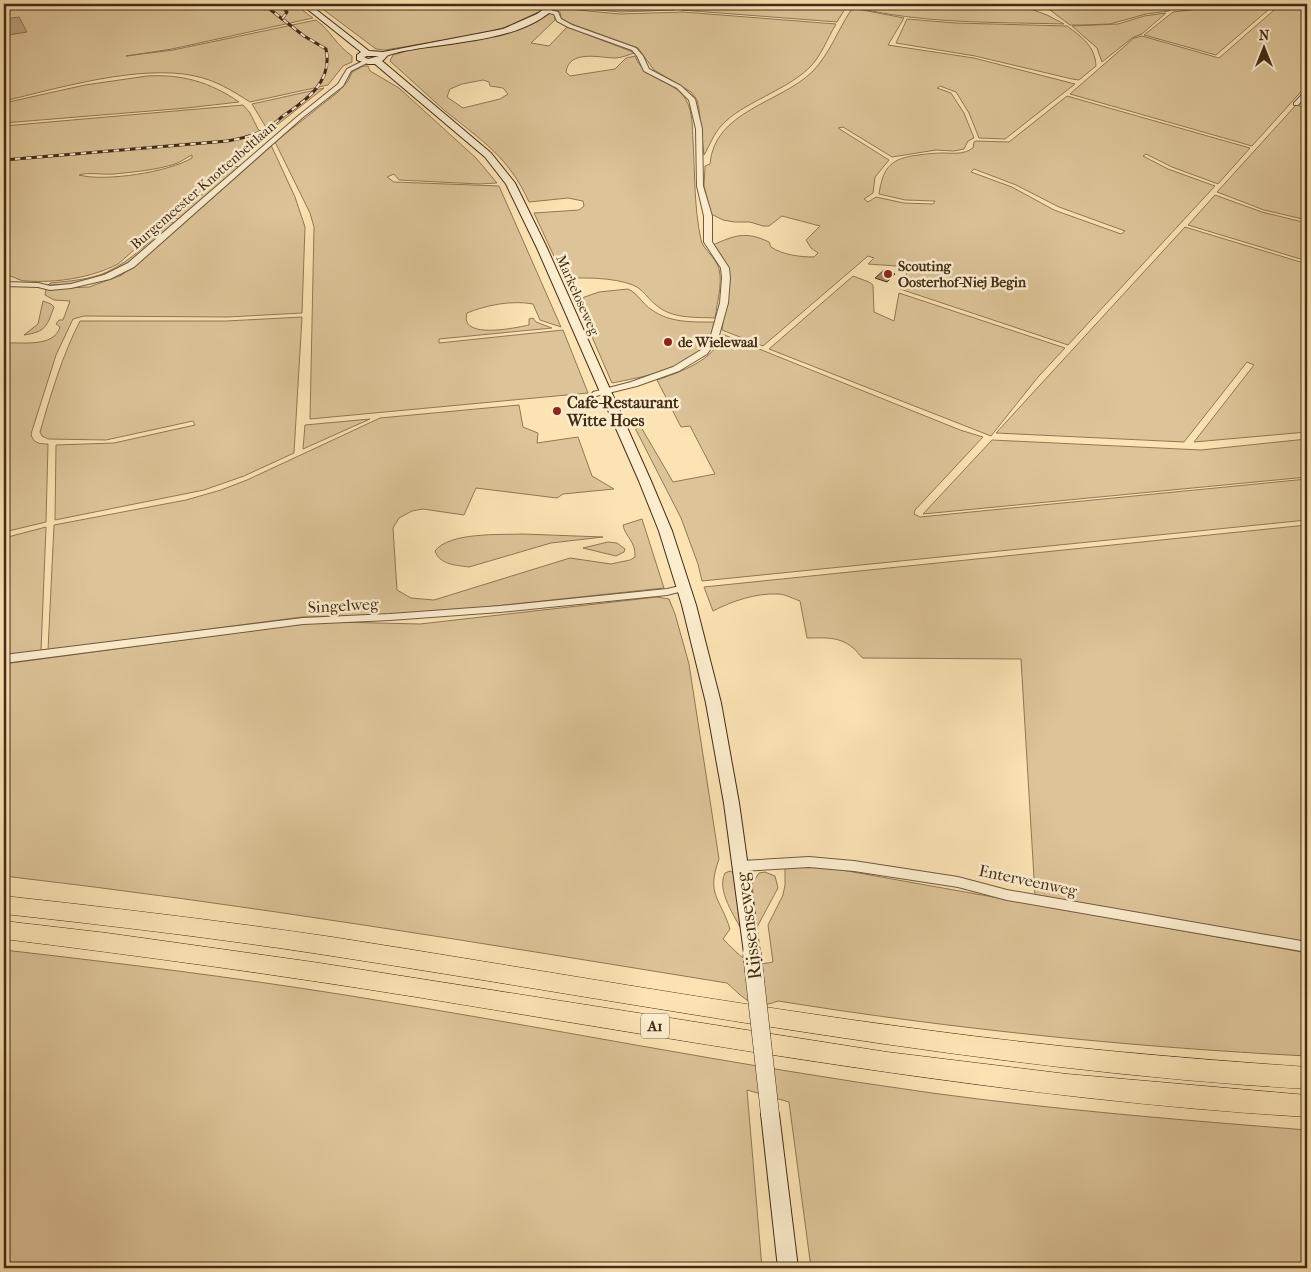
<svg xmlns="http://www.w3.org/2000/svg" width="1311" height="1272" font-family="'IM FELL French Canon',serif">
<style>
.green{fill:#dcc498;stroke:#907857;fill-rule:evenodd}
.water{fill:#bca57e;stroke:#8c7554}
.building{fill:#a38b68;stroke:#432c16}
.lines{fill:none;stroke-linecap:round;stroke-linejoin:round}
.street-casing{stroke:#715a3d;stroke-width:2}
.secondary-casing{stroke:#432c16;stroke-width:2}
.highway-casing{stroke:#432c16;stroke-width:1}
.street{fill:#fcedce;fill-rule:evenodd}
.secondary{fill:#fcedce;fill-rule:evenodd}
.highway{fill:#fbe3b3;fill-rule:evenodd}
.rail-casing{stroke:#432c16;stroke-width:3}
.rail{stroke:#fcedce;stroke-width:2;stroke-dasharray:5.5;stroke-linecap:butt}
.secondary-bridge-casing{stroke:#432c16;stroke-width:19;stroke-linecap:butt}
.secondary-bridge{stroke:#fcedce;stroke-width:18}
.poi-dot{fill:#8f2418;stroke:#fcedce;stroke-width:2}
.labels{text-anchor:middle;stroke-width:5;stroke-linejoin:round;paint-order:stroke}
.far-street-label{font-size:14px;fill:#432c16;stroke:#fcedce}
.far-poi-label{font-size:14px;font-weight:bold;fill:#432c16;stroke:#fcedce;text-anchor:start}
.shield{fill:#fcedce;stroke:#7a664d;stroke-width:1}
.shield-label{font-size:15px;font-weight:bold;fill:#432c16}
.poi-label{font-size:16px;font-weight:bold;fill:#432c16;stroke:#fcedce;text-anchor:start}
.street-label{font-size:16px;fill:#432c16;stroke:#fcedce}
.near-street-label{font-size:19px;fill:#432c16;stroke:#fcedce}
</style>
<rect width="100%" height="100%" fill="#fbe3b3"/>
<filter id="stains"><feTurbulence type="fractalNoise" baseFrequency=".004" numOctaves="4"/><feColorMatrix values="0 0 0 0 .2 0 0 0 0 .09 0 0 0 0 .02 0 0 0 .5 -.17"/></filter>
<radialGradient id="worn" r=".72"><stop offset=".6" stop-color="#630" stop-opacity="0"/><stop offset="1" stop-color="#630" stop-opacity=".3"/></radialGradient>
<g class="green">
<path d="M4,4H294L313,18L172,49L126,56L173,50L316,20C330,30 337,46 352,56V62L343,66L328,85L250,102C233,91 215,80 195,76C140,64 59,88 4,101Z"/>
<path d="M316,4H356L339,9L361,4H516L545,9L506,27L480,34L385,50L376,49Z"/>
<path d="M560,4H679L674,10L620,12L558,6Z"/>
<path d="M685,4H759L768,6L780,4H848L837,22L681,10Z"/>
<path d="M854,4H1017L1047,15L1064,24C994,22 922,24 854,7Z"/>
<path d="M1042,4H1178L1169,11L1146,14L1110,24L1082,25H1070Z"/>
<path d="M1240,4H1275L1216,55L1144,35L1173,12Z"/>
<path d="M1281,4L1307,6V85L1252,146L1070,94L1134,38L1142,36L1219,58Z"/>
<path d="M557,8L620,14L683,12L836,24C827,39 821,57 808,69C783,92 742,103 722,125C714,133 710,145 704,155L699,109L697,100L691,92L654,70L638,48L569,23L561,18L560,12L556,10Z"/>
<path d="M857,9L904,18L888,45L974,58L1075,84L1005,139L979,138L969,113L956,92L940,86L937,88L951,93L964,113L974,138L968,141L964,149L954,151L936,150L892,157L843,127L838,128L889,160L875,177L873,193L864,199L868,202L876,197L904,203L933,204L935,201L905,200L879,194C883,167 891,158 919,155C926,154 934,153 942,153C953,153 963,155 973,148L974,142L976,141L1009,142L1067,96L1250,148L1218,184L1172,167L1146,154L1143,156L1168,169L1215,186L1068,345L900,289L907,278L906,271L897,266L868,264L874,258L868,256L763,346L722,330L729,276L713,245C735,235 746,231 769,242L771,247C783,255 800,257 814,257L818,253L811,248L806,240L820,226L782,216L769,226H763L750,222H734L723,220L711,214L704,186L705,166L710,164C714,111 780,103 812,72C829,55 838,30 851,10ZM974,169L1016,185L1059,207L1125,231L1121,234L1054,210L1012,187L971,172Z"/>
<path d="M548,12L554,13L555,20L531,43L549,46L567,27L633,52L634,53C628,55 621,58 615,58C601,58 569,49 566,72L570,76L615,69L626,58L635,56C644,81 676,80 686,100C693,112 692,127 693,141C695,173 694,208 701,240C703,248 712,255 716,262C725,276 717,302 715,318C694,317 672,319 656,305C647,298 644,290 633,285C612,277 586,278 564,278L534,213L579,210L584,206L583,201L568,198L529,202C509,157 481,140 444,110C426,94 408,77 390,61L393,55L413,49L485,37ZM483,80L489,82L490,86L503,88L508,94L500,99L463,108L447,97L450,89L462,84Z"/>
<path d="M1166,13L1142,34L1132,38L1102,62L1097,48L1072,26L1118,24L1144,16Z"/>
<path d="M907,19L955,23L1067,26C1082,37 1095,46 1096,66L1079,80L1072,79L975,56L896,43Z"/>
<path d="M363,66H368L370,71L399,88L476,158L497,183L479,184L399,180L394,174L387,177L394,182L499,186L561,327L540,320L533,304C513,300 486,305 467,313C459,340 515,328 529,325V319L533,318L536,322L552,328L439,339V343L563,330L588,393L310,419L314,227L310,213L275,142L338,92L348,81L352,72Z"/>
<path d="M147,76C182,74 210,82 239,102L187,108L4,123V103L85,85Z"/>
<path d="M324,88L268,132L118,264C91,278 56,283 26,281C18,281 13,275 4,275V126L243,105L250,113L259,131L267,129L252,104ZM192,155V158C169,172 105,182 79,175C87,172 104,175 114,174C134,172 156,170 175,164C181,162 187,157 192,155Z"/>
<path d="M1296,105L1307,109V220L1264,210L1217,192Z"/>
<path d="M271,145L295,197L305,227L302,313L228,317L84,316L73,319L56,355L31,434C33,443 39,444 48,444L46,522L4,532V343C21,342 54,348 60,327L56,324L59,320H63L70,301L54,300L45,295L46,289L89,287L122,275L165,239Z"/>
<path d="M234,166L240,167L181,219L175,218Z"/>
<path d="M1215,195L1262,212L1307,223V261L1188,225Z"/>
<path d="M171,222L176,223L136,260L108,275L73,284L48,285L50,283C69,281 89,280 107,272C131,261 151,240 171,222Z"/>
<path d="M1185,227L1307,264V432L1194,442L1254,365L1247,362L1184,442L996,433Z"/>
<path d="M853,276L869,282L873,285L874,312L894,321L899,293L1065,348L1038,377L991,436L769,349Z"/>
<path d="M628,289C639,294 642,304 652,310C670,323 693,322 714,322C712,332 710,343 702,350C678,371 642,377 612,383L576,300L599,292Z"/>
<path d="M43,301L51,304L54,307C47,326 46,332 24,335L38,324Z"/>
<path d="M302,317L294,453L244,476L204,490L55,520L56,445L114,443L195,425L193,421L106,440L48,439L42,436L40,432C51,394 62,356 80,321H226Z"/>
<path d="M722,334L960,430L983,437L915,510L914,514L920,517L1307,479V520L702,581L698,564L681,518L635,428L641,427L673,482L715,474L690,426L681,427L657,380C680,372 716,360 722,334Z"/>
<path d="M519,405L523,427L538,433L537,443L578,437L592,476L614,489L563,494L557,498L476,488L464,515L423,509L412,511L399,518L393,528L397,590L411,598L434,600L570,558L611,564L630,560L635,557C636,541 625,537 623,525L642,519L664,588L411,615L302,617L48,650L54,525L186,500L221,490L247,480L380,418Z"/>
<path d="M370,419L303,449L305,425Z"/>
<path d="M1307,439V477L923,514L992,440L1201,450Z"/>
<path d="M1307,525V943L1035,895L1021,659L863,658C858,655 857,650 852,647C838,636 824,638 807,638L800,601C794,599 785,594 778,594C756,593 732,601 713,611L704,587Z"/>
<path d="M46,527L41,651L4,657V538Z"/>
<path d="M522,534L603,537L551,543L469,567C456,565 440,565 435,551C449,532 500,535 522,534Z"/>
<path d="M608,542L617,543L625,549L624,552L616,556L583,548Z"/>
<path d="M657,597L669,599L675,614L689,664L719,859C706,895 720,897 730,929L723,939C740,955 747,968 773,962L768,925L783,895L785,885V867H825L1307,953V1056C1130,1047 953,1029 778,1001C753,1011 745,999 727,983C486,944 246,904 4,876V664L301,624L336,622L420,624Z"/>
<path d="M730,871L734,873L743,933C735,916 716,891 725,873Z"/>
<path d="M765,872L775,876L778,888L757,927L752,884L759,873Z"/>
<path d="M4,950C118,963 232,977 345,995C541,1026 736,1066 932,1093C1057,1110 1182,1120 1307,1130V1268H811L789,1102L747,1090L762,1268H4Z"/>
</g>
<path class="water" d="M19,17L27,32L9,35L4,25V19Z"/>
<path class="building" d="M884,270L895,274L887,282L875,278Z"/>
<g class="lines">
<g class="street-casing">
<g id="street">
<path d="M545,9L558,12L561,19L572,25L636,48L643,56L649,69L681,86L695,99L702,129L703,186L712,216V242L729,268L730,278L728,303L718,339L707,354L679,371L637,386L596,396L592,394L593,392L631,382L673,367L701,350L710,339L720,303L722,278L721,268L704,242V216L697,186L696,129L689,100L677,88L644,71L637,56L632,50L568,27L557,21L554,14L543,12L542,11Z"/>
<path d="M365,60L367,61V63L351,71L343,86L302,118L134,267L110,279L71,288L50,290L38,287L4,286V282L38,283L50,286L71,284L104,275L128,263L298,116L338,84L347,69Z"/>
<path d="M1307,89V95L1298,105H1294V103Z"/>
<path d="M684,585L687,586L689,588L687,590L667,595L500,612L390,620L303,624L4,663V655L303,618L390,614L500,606L667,589Z"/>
<path d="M809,857L854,861L958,877L1007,890L1307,942V952L1007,900L958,887L854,871L809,867L741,871L737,869L735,866L737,863L741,861Z"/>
</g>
</g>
<g class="secondary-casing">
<g id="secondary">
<path d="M301,4H309L369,51L383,52L503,29L537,14L551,4H559C529,36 477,40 436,46C427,47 393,52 387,56C385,58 384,60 382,61L491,153L515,183L547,248L651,481L672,531L696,605L721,703L739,803L760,953L758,958L752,960L746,958L744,953L724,803L706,703L682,605L659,531L639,481L537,248L506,184L485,157L375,64H368L357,60V55L361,52ZM367,56H379L368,59L364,57Z"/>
<path d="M770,1105L777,1108L779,1114L798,1268H778L761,1114L763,1108Z"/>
</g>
</g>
<g class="highway-casing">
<g id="highway">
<path d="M4,896C114,908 223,921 332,937C530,968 727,1004 926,1030C1052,1047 1180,1058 1307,1067V1089C979,1070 656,1006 332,956C223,939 114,926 4,914Z"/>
<path d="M4,921L107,933L313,962L887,1052L1067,1074L1307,1095V1117C1008,1099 712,1045 416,997C279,975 142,956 4,939Z"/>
</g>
</g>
<use href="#street" class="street"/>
<use href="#secondary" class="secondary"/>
<use href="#highway" class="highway"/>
<g class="rail-casing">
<g id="rail">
<path d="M281,6L287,12L282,19"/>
<path d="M4,160L227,141C240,139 253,136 264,130C272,127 277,121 283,116C307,100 333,81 326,49L304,36L267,7"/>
</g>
</g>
<use href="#rail" class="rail"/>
<g class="secondary-bridge-casing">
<path id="secondary-bridge" d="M752,953L770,1114"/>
</g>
<use href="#secondary-bridge" class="secondary-bridge"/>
</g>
<g class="poi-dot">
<circle cx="888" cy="274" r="5"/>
<circle cx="668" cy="342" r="5"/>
<circle cx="557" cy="411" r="5"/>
</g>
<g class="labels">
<g class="far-street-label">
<text transform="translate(203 185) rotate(-41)" y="5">Burgemeester Knottenbeltlaan</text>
<text transform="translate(578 295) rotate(66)" y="5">Markeloseweg</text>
</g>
<g class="far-poi-label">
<text x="898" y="271">Scouting<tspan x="898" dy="16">Oosterhof-Niej Begin</tspan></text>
<text x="678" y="347">de Wielewaal</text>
</g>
<rect class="shield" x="641" y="1013.5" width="28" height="25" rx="4"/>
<g class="shield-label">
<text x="655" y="1031">A1</text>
</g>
<g class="poi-label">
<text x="567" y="408">Cafe-Restaurant<tspan x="567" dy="18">Witte Hoes</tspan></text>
</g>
<g class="street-label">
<text transform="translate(343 605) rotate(-3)" y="6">Singelweg</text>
<text transform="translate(1028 880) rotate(12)" y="6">Enterveenweg</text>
</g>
<g class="near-street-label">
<text transform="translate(748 926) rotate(-97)" y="7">Rijssenseweg</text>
</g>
</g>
<rect width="1311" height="1272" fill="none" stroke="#fbe3b3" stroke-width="20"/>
<rect x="5" y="5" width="1301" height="1262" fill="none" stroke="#432c16" stroke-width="2.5"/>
<rect x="10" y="10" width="1291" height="1252" fill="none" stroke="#432c16"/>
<g transform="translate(1264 48)" stroke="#fcedce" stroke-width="4" paint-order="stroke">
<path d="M0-4L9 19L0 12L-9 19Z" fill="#432c16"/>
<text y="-8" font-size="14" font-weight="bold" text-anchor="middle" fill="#432c16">N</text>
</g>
<rect width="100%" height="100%" filter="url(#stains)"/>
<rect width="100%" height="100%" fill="url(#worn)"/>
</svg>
